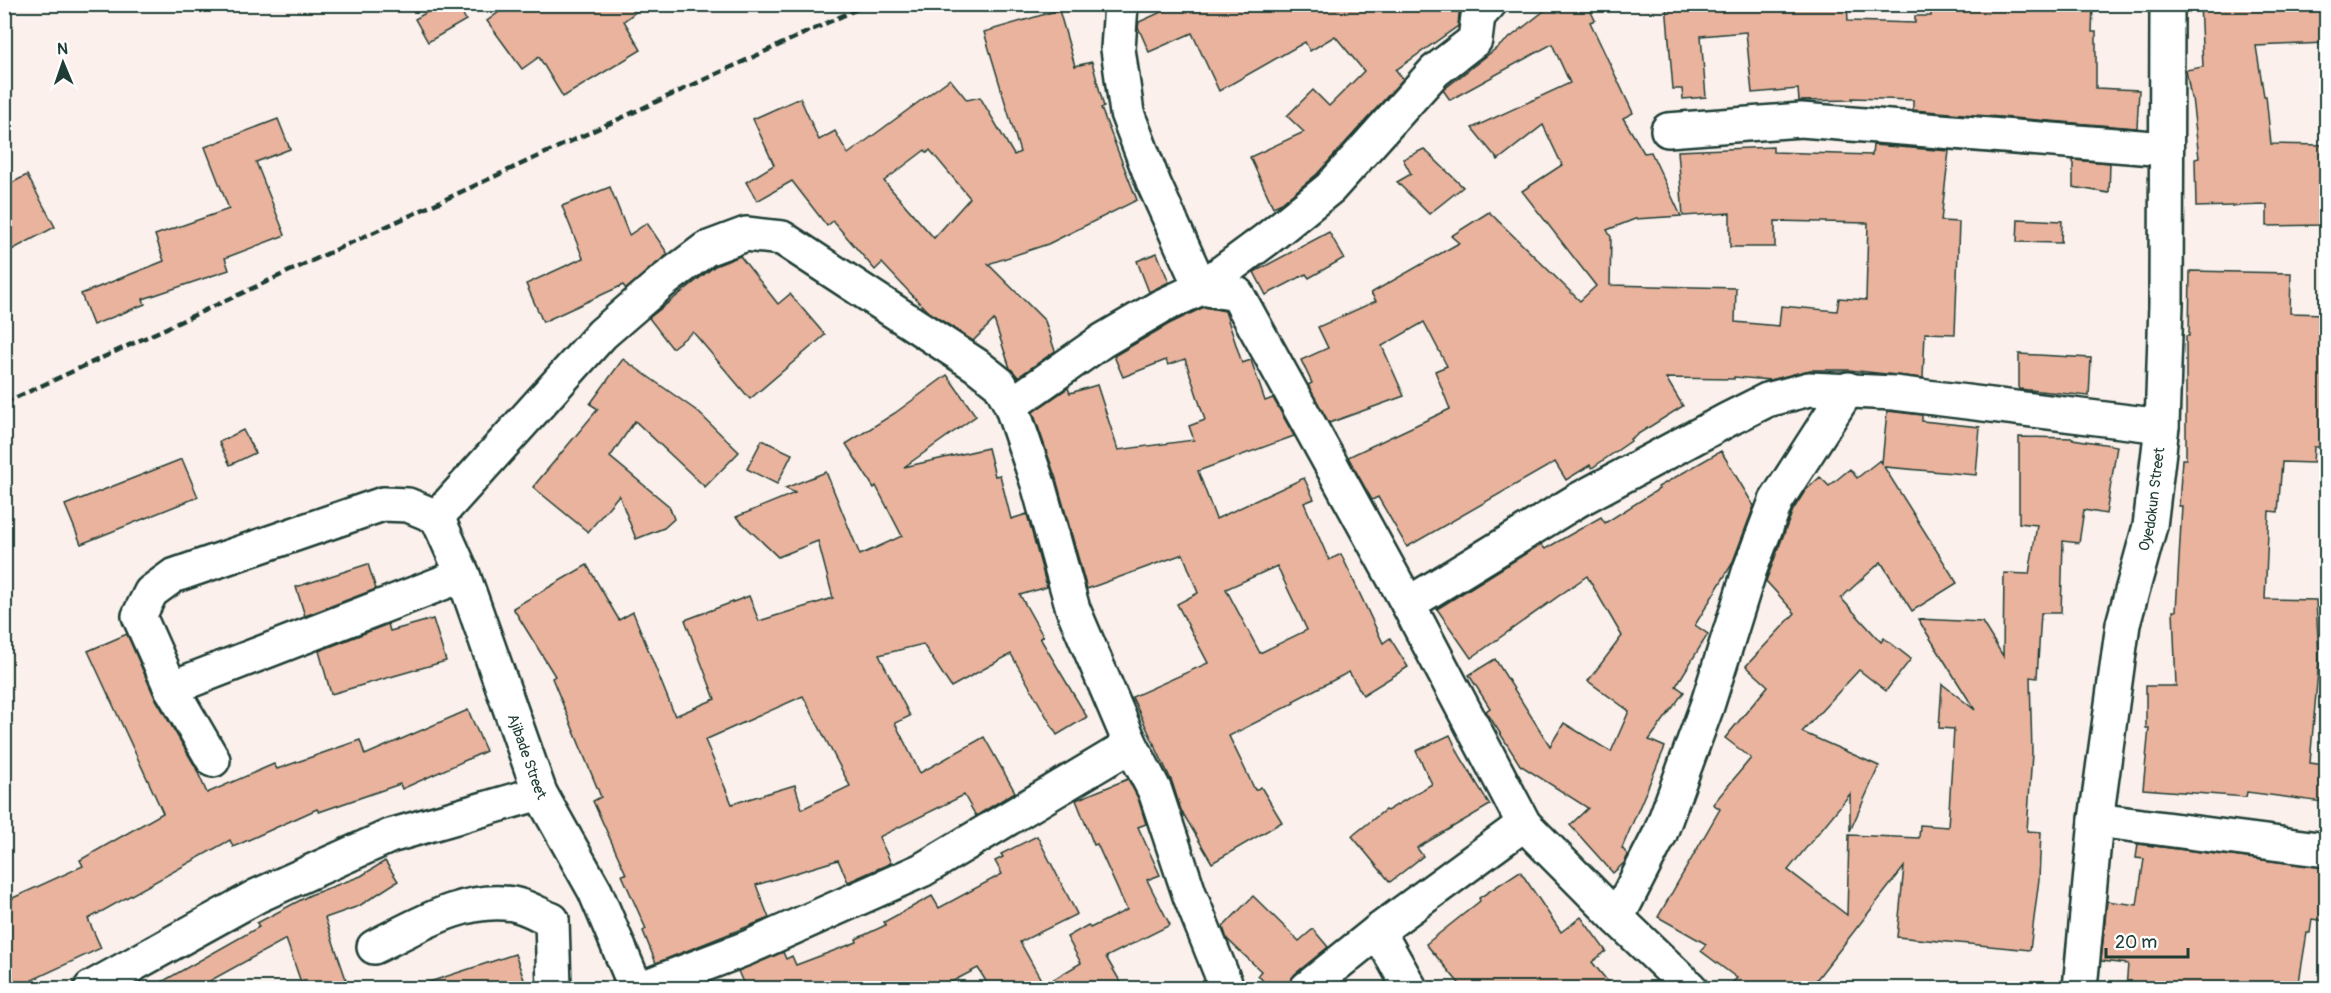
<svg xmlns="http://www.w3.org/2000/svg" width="2331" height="993" font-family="Pangolin,sans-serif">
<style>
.building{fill:#e9b39d;stroke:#1f3d34;stroke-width:1.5;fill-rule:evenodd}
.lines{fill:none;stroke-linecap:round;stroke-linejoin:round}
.minor-casing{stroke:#1f3d34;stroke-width:38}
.minor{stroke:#fff;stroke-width:33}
.rail{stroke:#1f3d34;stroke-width:4.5;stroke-dasharray:9 4.5;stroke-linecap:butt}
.labels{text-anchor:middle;stroke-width:5;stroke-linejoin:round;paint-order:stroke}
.street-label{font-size:15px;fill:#1f3d34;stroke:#fff}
</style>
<rect width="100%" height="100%" fill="#fbf0eb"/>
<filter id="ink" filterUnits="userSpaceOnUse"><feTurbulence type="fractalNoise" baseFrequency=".0167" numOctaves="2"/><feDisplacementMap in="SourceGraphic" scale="12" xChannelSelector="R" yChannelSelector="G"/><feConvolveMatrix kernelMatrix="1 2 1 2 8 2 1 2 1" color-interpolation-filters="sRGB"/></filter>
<g filter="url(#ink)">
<g class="building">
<path d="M441,4H457L466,20L428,42L415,19Z"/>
<path d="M510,4H646L624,21L641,50L563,97L539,57L522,69L487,21Z"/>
<path d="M1179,4H1464L1459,14L1458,26L1396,70L1403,79L1317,174L1282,203L1273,207L1250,157L1304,132L1287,116L1313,90L1329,106L1364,71L1335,36L1310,51L1305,42L1219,91L1192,33L1149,52L1138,27L1139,22Z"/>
<path d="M1553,4H1587L1595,20L1590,22L1633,113L1623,118L1644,153L1651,152L1681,216L1635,219L1607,230L1611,237L1610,285L1736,288L1735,322L1779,326L1781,306L1837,311L1839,298L1866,300L1868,223L1775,221V247H1730V213L1683,216L1678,151L1773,147V152L1872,155L1873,145L1949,151L1941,221L1959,222L1955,334L1925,333L1923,378L1849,370H1810L1771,380L1734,377V379L1666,378L1683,406L1630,439L1631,441L1592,468L1590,465L1566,480L1555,462L1407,547L1378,497L1372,500L1348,457L1450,409L1435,371L1447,366L1424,322L1382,346L1404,396L1329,423L1308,385L1312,383L1301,360L1328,348L1318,327L1376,301L1371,293L1459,243L1451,236L1489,212L1580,301L1596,286L1522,191L1562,165L1543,125L1498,160L1472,128L1570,83L1552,44L1450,100L1443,90Z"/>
<path d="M1666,4H1847L1848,21L1915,23V16H1931V4H2093L2092,32H2096V88L2139,90L2137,128L1913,110V100L1852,98V100L1799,101L1798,89L1752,93L1746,32L1701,36L1706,97L1683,99L1682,89H1673Z"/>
<path d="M2200,4H2326V43L2256,46L2264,96H2266L2271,144L2326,145V225L2267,226V205L2196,207L2195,159L2199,158L2192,98H2191L2186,70L2203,67Z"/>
<path d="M1059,10L1075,66L1092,62L1104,107L1101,108L1137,200L1048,244L988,264L1045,321L1055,351L1018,377L1010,368L994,320L973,341L927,311L882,263L875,270L833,221L827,226L792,181L757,201L746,182L774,165L753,119L800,98L819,140L835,131L848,154L950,79L967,100L980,97L1014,155L1020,152L984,32ZM925,150L927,153L930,150L970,198L934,238L884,181Z"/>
<path d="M278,119L290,149L256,162L285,235L225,258L229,270L143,299L145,304L93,325L81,294L164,261L155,235L229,209L205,147Z"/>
<path d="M1424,149L1463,187L1429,214L1397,182L1411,174L1403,159Z"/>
<path d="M2073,160L2110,163L2109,193L2073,187Z"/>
<path d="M27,175L55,227L4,254V187Z"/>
<path d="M610,187L629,235L647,223L668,254L626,289L623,285L543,322L526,284L583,258L562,206Z"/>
<path d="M2018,219L2062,221L2061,243L2017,242Z"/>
<path d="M1329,232L1344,258L1309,278L1306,274L1266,295L1254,272Z"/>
<path d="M1157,253L1169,282L1149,292L1137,261Z"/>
<path d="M740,256L778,304L790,294L825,335L750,399L693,332L672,348L649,318L715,266Z"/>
<path d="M2190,271L2291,273L2290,313L2326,314V447H2314L2313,463L2282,462L2278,512L2269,511L2265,599L2316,600L2319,659L2310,763L2326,765L2323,802L2247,792L2246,797L2143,789L2149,728H2146V686H2176L2173,611H2176L2182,506H2179L2182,459H2186V336H2189Z"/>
<path d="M1204,307L1225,311L1242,363L1251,360L1265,401L1273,398L1294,436L1198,471L1216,519L1304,478L1314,499L1304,503L1329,560L1341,554L1383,643L1390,638L1408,667L1363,695L1349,672L1293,701L1294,703L1229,736L1255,790L1261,787L1282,822L1212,863L1181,810L1172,782L1132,697L1208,663L1177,604L1198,593L1183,554L1087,589L1056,479L1033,412L1068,388L1070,393L1097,385L1118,450L1194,440L1189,426L1205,420L1185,359L1168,365L1166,360L1123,377L1114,356L1169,324ZM1277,566L1307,630L1260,653L1226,589Z"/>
<path d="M2019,354L2091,358L2089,396L2019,389Z"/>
<path d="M623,359L697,411L739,452L705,487L635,421L610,457L669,506L674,519L664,528L636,539L619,495L588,532L533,487L598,409L590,404Z"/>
<path d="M947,375L976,416L904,467L988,448L995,476L1000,475L1011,519L1027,514L1047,587L1020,595L1043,636L1040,638L1087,717L1057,735L1011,654L951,687L923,644L879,655L910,716L895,723L920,773L984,737L1015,792L976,816L964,795L879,837L891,863L848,882L838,860L756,885L769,918L656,963L643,931L646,929L622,875L626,874L593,801L601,797L552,678L555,676L513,608L587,565L619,620L633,612L675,716L715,699L685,620L749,596L759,621L833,598L818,541L778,557L736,517L795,493L785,488L826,472L860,555L902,536L876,486L874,488L846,444L895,413ZM803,696L850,786L802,809L795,785L732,804L705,740Z"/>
<path d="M1887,411L1922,415V421L1980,427L1976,475L1884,467L1957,583L1912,611L1881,562L1841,598L1881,642L1884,638L1911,659L1886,691L1859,670L1802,732L1879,766L1850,831V794L1788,870L1847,915L1849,835L1919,838L1920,825L1948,827L1954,729L1939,728L1942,684L1975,710L1918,619L1982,622L2003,656L2004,573L2029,574L2037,525L2019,523V437L2073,438V439L2117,446L2106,514L2084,510L2079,543L2063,541L2061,613H2041L2037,678L2030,677L2032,753L2027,831L2041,832L2039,879L2030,950L1897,937L1904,867L1810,988H1727L1737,978L1701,951L1706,944L1658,917L1720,809L1713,804L1751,758L1725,738L1768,686L1746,666L1795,613L1766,581L1793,510L1805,491L1820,477L1829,486L1850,469L1857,478L1880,460L1882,463Z"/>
<path d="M243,430L255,453L230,465L219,442Z"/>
<path d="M762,440L792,454L777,484L747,469Z"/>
<path d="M1721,451L1754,506L1732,564L1695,625L1708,634L1676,686L1684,692L1649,740L1665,747L1622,848L1628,855L1624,863L1613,873L1570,825L1588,808L1520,765L1486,711L1490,708L1469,675L1495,659L1550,746L1564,723L1611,752L1629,711L1588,681L1622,636L1587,576L1471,658L1437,609L1541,544L1545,549L1601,517L1605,523L1659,489L1658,487Z"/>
<path d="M182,459L198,497L81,544L65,505Z"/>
<path d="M368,564L376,589L305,616L296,587Z"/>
<path d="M433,619L446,661L331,694L319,651L388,624L390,631Z"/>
<path d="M127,634L154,696L195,766L207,793L274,764L277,769L360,740L365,755L468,710L486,751L402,789L400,784L319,812L317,809L233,847L230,840L88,919L101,948L32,980L36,988H4V902L83,866L80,860L163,813L88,651Z"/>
<path d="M1450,735L1460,756L1490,805L1417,848L1423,856L1390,882L1352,836L1385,810L1387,811L1432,784L1416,751Z"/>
<path d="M1128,779L1138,798L1146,824L1138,827L1160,875L1147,880L1170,925L1106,957L1124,988H990L978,968L940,988H741L744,985L738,971L783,952L786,959L792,956L796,965L857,942L856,939L886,925L884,922L932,896L939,908L1002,874L995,861L1003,857L1001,854L1037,836L1077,914L1020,942L1044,985L1081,963L1067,937L1088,925L1090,928L1127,910L1097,844L1094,845L1076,800Z"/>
<path d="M2138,844L2326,868V921L2312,919L2310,933H2307L2298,988H2126L2128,964L2101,961L2107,901L2137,905L2144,859L2136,858Z"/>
<path d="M385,861L398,881L359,906L325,918L349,988H303L286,939L197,988H151L259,927L257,923L310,895L361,876Z"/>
<path d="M1520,871L1561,932L1581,917L1606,951L1592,962L1613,988H1463L1426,944L1480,901L1479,898Z"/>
<path d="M1253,896L1299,941L1313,929L1328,947L1295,974L1290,981L1289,988H1269L1258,975L1261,971L1227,939L1223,927Z"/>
<path d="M515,954L527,988H423V984Z"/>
</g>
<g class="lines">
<g class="minor-casing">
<g id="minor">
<path d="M1121,4L1118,49L1127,113L1154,184L1201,288L1237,294L1408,604L1524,824L1617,918L1690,988"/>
<path d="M1668,130L1801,120L2166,149"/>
<path d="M1011,405L1102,341L1160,307L1201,288L1267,239L1330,188L1435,71L1475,40L1478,16L1489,4"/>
<path d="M437,517L602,334L662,282L706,249L746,234L782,238L976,365L1000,384L1011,405L1038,484L1073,609L1131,745L1155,791L1190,896L1227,988"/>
<path id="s1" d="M437,517L463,575L540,793L595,891L636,988"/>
<path d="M1408,604L1578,500L1727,420L1767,400L1809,389L1894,393L2162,426"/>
<path d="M171,688L463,575"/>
<path d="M213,760L171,688L139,616L151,592L173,576L383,504L408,505L437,517"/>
<path d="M2096,820L2326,850"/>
<path d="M1617,918L1660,834L1707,706L1750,569L1776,501L1848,389"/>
<path d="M552,920L554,988"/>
<path d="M1378,931L1410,988"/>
<path d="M374,947C417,926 464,896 513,904C526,906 540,915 552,920"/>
<path d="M91,988L257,896L390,836L540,793"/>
<path d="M642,988L747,948L922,870L1131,745"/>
<path d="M1307,988L1378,931L1524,824"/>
<path id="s2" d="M2080,988L2096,820L2123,624L2150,526L2162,426L2166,304L2167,4"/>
</g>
</g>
<use href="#minor" class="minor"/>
<path class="rail" d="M4,403L868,4"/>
</g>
</g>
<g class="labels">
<g class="street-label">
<text dy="5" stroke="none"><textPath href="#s2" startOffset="495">Oyedokun Street</textPath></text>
<text dy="5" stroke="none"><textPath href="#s1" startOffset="256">Ajibade Street</textPath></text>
</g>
</g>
<rect width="2331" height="993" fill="none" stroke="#fff" stroke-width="24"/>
<rect x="12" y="12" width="2307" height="969" fill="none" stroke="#1f3d34" stroke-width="2" filter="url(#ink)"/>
<g transform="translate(63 63) rotate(358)" stroke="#ffffff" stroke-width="4.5" paint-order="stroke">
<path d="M0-4.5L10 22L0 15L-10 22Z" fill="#1f3d34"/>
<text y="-9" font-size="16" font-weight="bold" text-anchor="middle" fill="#1f3d34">N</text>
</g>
<path d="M2106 948v9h82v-9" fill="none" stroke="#1f3d34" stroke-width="3"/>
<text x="2115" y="948" font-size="18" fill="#1f3d34" stroke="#ffffff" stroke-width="4.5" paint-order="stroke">20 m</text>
</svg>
